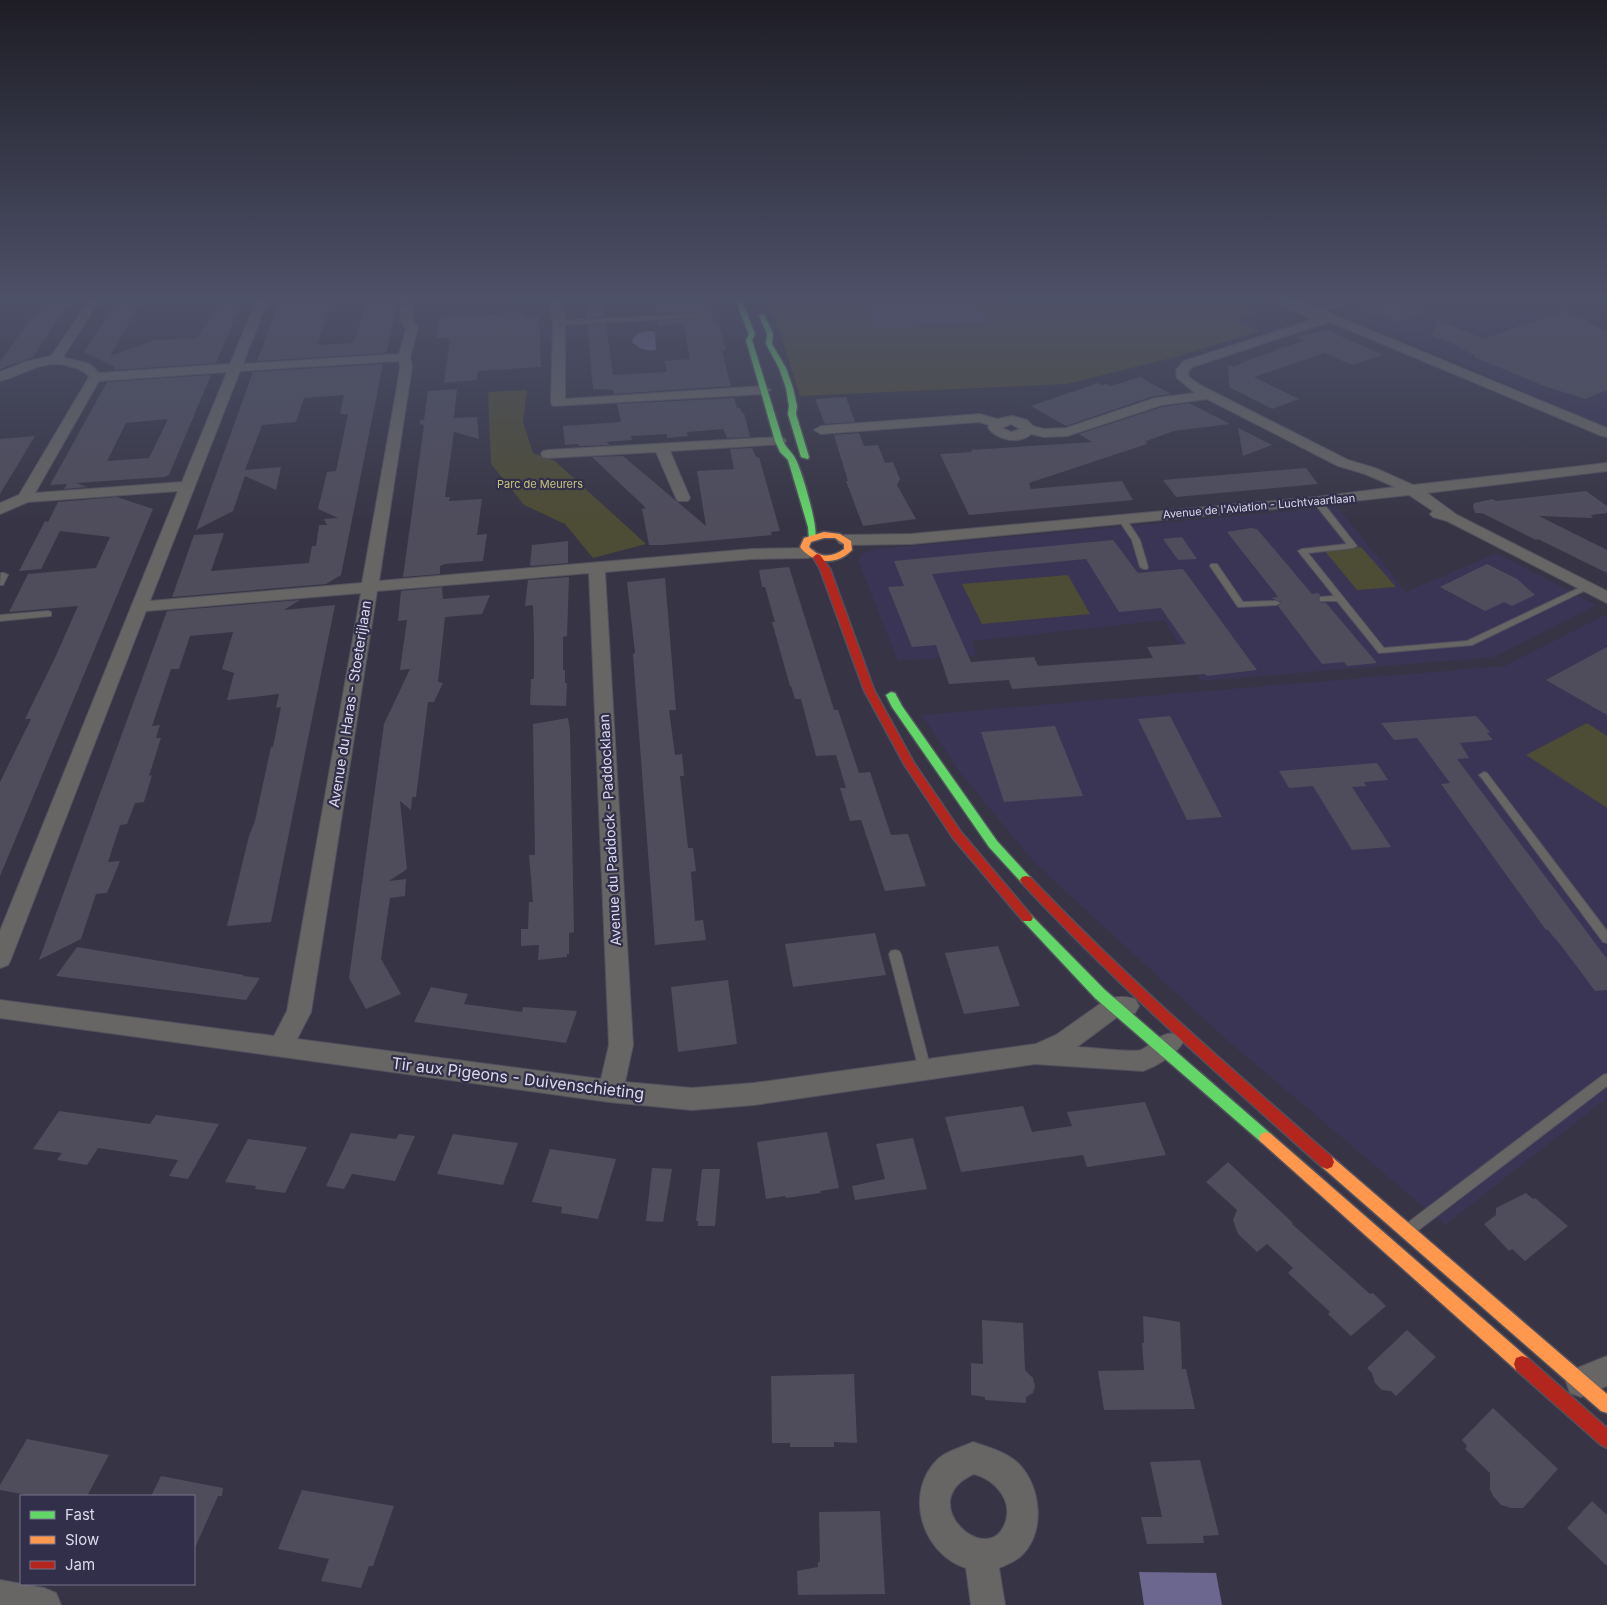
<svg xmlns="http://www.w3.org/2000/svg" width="1607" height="1605" font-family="Inter,sans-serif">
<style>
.built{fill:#3a3555}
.green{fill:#4d4c35}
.water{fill:#6b678e}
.building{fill:#4f4d5c;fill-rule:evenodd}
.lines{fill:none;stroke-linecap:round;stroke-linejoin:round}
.lane-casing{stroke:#52515e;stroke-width:2}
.street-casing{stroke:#52515e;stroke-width:2}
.fast-casing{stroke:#52515e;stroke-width:3}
.slow-casing{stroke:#52515e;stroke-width:3}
.jam-casing{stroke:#52515e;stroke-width:3}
.lane{fill:#676664;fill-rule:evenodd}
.street{fill:#676664;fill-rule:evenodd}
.fast{fill:#63d668;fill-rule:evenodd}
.slow{fill:#ff974d;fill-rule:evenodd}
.jam{fill:#b3261e;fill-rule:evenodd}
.labels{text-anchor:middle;stroke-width:4.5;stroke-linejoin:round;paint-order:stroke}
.far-park-label{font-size:11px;fill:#c7c57d;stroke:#322f4b}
.far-street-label{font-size:11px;fill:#dcdbed;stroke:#322f4b}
.street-label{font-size:14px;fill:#dcdbed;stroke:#322f4b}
.near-street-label{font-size:16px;fill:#dcdbed;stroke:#322f4b}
</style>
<rect width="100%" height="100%" fill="#373545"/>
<g class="built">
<path d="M1312,299H1607V314L1551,323L1607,355V428Z"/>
<path d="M1337,507L1406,592L1497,553L1596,605L1494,657L1201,681L1164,620L972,641L976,655L898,661L858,560L863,553L877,549Z"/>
<path d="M1607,614V1098L1445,1225L1226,1039L1035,863L962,775L922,715L1505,666Z"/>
</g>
<g class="green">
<path d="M765,299H1234L1232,306L1254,313L1236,321L1260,331L1179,356L1067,384L800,396L782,339Z"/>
<path d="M527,390L523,422L533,453L555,461L646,544L593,558L565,524L524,505L491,464L488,392Z"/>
<path d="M1361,547L1396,587L1357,590L1324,550Z"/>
<path d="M1068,575L1090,614L982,624L962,584Z"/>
<path d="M1587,723L1607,736V808L1526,755Z"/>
</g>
<g class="water">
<path d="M650,331L655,332L656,350C646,351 639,349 632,342C634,333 642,332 650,331Z"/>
<path d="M1139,1572L1216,1573L1222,1605H1144Z"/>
</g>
<g class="building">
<path d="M48,299H72L33,357L0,369V362L29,321L39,312Z"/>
<path d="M118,299H142L110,356L155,340L197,338L203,327H206L219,299H243L216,363L114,370L115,367L84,352Z"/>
<path d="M281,299H333L317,345L354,343L367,299H398L387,350L386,353L257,361Z"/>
<path d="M691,299L692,301L709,300L714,322H718L726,350L722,351L731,386L614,394L613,390L593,389L587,325L606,324L613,375L667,372L664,361L690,359L683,324L658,326L657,321L696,319L698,315L694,312L656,314L654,301Z"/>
<path d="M860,299H973L989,323L875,329Z"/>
<path d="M1391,300L1424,313L1396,322L1364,309Z"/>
<path d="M604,304L605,317L587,318L586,305Z"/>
<path d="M1565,310L1607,332V390L1585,399L1544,386L1474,357L1475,355L1459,348L1461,347L1431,335L1438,320L1484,339Z"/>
<path d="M523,312V317L539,316L541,367L478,371L477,380L444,383L450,338H436L440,317Z"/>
<path d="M1327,330L1383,355L1352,365L1325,353L1254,377L1299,399L1272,409L1229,387L1228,365L1233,367L1248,360L1278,350L1276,349L1305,341L1297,337Z"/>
<path d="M383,364L341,575L326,584L172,597L194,535L224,533L211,571L309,563L312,546H316L319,525H327L324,519L338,518L318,509L327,472L336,471L348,414H340L344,395L304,398L296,422L262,425L245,470L281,467L276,490L245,476L233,511L196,530L253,372Z"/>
<path d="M211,375L169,475L164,477L76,483L87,487L64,489L67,484L50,485L107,382ZM168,419L149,458L107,461L126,423Z"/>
<path d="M1140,377L1171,394L1154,396L1066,426L1031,406L1098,383L1101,385L1106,384L1111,386Z"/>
<path d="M457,389L454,418L477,417L479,439L454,432L445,497H450L449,501L482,499L477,535L487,534L483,561L445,564L440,566V574L403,577L424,425L420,424V420H424L428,391Z"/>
<path d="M846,397L855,422L825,424L815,399Z"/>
<path d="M734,398L737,408H740L742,413H744L750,437L727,438L723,429L687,432L688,436L667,438V434L631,436L632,440L606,442L610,445L580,446L577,444L565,445L563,426L621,422L617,404Z"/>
<path d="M1189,403L1230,424L1174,431L1146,441L1147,444L1029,483L1031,489L1122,481L1133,500L969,515L940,454L972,452L971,450L1092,442L1079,434L1162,407Z"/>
<path d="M1238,428L1272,445L1243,456Z"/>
<path d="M859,433L864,446L878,445L885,463L893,462L900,479L897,485L916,519L863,526L846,481H848L834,435Z"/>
<path d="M35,436L0,494V439Z"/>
<path d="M752,448L756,457H759L780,531L771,532L772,535L663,545H649L642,509L646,508L592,457L623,456L706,526L697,471L734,469L730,449Z"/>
<path d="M1306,468L1318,484L1176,497L1163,480Z"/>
<path d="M1586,491L1607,506V513L1591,515L1593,518L1539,516L1607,550V573L1538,539L1536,540L1482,513H1475L1473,507L1474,503L1493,499L1496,501Z"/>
<path d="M117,497L153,509L0,876V782L31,719H25L54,660L78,606L9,612L28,574L96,568L110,537L60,531L41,569L19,571L45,521L48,522L58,502Z"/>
<path d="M1251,528L1257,529L1312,594L1318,593L1320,595L1319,602L1326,603L1377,663L1347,666L1344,662L1322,664L1278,606L1282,602L1271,598L1278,597L1227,532Z"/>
<path d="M1182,537L1197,559L1178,560L1163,539Z"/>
<path d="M1113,540L1138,573L1183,569L1257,670L1207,676L1205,674L1012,689L1009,680L949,684L936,645L912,647L888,587L904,586L894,561ZM1086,559L1119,612L1161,608L1186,644L1147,647L1153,658L1038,666L1034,657L971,662L932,574Z"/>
<path d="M568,541V563L530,566L532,545Z"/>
<path d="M1487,564L1517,579L1535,595L1512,606L1504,602L1485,611L1440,587Z"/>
<path d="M789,567L834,710H838L859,773L870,772L891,835L908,834L926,886L885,891L861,820L850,821L840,788H846L836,755L816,756L801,699H795L791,686H790L772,622H775L765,587H762L759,570Z"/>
<path d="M569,577L567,636L563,637V670H565V683H567L566,706L530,705L531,679H534V639L533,605L525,606L528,580Z"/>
<path d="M665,578L676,710H669L675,755L682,754L684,776H680L688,848H693L696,871L691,872L695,921L703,920L706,940L655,945L633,654L635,653L627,582Z"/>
<path d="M442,587L443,599L490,595L482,614L445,617L438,682L443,683L434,702H428L416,797H412L411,810L400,801L407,869L389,881L406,879L405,896L390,898L381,959L401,994L366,1009L349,978L384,724L410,669L400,670L407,620L398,621L401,591Z"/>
<path d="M300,600L284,610L335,605L271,922L227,926L249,836L255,821L271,747H273L281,707L276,708L279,694L227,700L234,673L222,669L233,632L190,636L179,669H171L152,726L160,725L156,738H161L149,776L152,775L144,802L135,803L127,824L120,825L108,862L120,861L107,893L96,894L81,939L39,960L167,611Z"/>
<path d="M1607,647V715L1546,680Z"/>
<path d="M1170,716L1222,817L1187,820L1138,719Z"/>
<path d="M1476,716L1490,732L1487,733L1493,740L1460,743L1469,758L1457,759L1607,959V990L1595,991L1563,948L1548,930H1546L1441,784L1450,783L1417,738L1394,740L1381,723Z"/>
<path d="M568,718L570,730L574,932L569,933V954H567V957L538,960L539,945L521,946V929H528L529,902H533L529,855H535L533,724Z"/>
<path d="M1055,726L1083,796L1004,802L981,732Z"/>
<path d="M1377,763L1388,780L1364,782L1366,786L1352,787L1391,847L1352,850L1313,786L1289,788L1279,771Z"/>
<path d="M875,933L886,975L793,987L785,944Z"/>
<path d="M998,946L1020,1006L964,1014L945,953Z"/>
<path d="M77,947L244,975L243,976L260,978L246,1000L56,976Z"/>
<path d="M728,980L737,1044L678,1052L671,987Z"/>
<path d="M431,987L468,994L464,1004L522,1012L523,1007L577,1011L566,1043L414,1022Z"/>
<path d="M1145,1102L1166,1155L1087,1167L1083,1155L961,1172L945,1117L1023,1106L1032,1132L1072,1126L1067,1112Z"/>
<path d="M59,1111L150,1124L156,1115L219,1124L188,1179L169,1176L178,1160L98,1148L87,1165L57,1160L62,1153L33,1149Z"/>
<path d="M827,1132L839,1188L820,1191L821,1193L786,1198L785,1196L766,1199L757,1142Z"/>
<path d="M351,1133L396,1139L399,1134L415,1136L395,1181L352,1174L344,1189L326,1186Z"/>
<path d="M453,1134L518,1143L503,1185L437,1174Z"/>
<path d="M913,1138L927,1189L855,1200L852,1186L885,1179L876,1144Z"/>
<path d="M248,1139L307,1147L285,1193L255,1189L256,1186L225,1182Z"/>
<path d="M550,1149L616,1159L598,1219L561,1213L562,1207L532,1202Z"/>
<path d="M1228,1162L1293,1223L1292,1224L1370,1294L1373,1293L1386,1306L1351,1336L1328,1314L1330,1312L1288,1273L1293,1268L1267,1244L1257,1252L1238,1234L1233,1220L1237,1210L1206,1182Z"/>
<path d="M652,1168L672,1169L663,1222L646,1221Z"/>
<path d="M702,1169H720L715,1226H698V1221H696Z"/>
<path d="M1526,1193L1533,1199L1535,1198L1568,1226L1525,1261L1512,1249L1509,1251L1484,1224L1496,1215V1208Z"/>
<path d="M1143,1316L1180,1322L1182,1369H1186L1195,1409L1104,1410L1098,1371L1144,1370L1142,1343H1144Z"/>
<path d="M982,1320L1023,1323L1025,1370L1033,1378L1035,1386L1033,1393L1026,1397V1403L985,1400V1397L971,1395V1363L983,1364Z"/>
<path d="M1407,1330L1436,1357L1396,1396L1391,1391L1382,1390L1375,1383L1372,1373L1367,1368Z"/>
<path d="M854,1374L857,1443L834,1442V1447H790V1443H772L771,1376Z"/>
<path d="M1493,1408L1558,1469L1523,1508H1511L1501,1505L1493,1496L1490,1489V1473L1465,1449L1467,1446L1462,1440Z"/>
<path d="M27,1439L109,1455L87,1496H32L0,1490V1485Z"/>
<path d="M1200,1460L1219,1535L1203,1536L1204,1543L1147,1544L1141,1517H1162L1150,1462Z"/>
<path d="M161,1476L223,1488L222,1496H218L194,1550V1496H151Z"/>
<path d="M302,1490L394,1506L373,1566H369L361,1588L321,1581L329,1559L278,1549Z"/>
<path d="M1592,1501L1607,1515V1566L1567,1528Z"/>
<path d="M880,1511L885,1594L798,1595L797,1571L818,1567V1562H820L819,1512Z"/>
</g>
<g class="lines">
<g class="lane-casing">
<g id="lane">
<path d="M1267,299H1274L1325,321L1320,322Z"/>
<path d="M1352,299H1359L1317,313L1312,312Z"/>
<path d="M694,314L696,315V317L559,325L556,323L559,321Z"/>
<path d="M1314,499H1320L1357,546L1353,548L1308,553L1384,648L1467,641L1583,586H1586L1590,588L1472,645L1379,653L1337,601H1320V597L1334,596L1298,551L1302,549L1347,544L1314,503Z"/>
<path d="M1119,517H1125L1140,540L1148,567L1147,569H1144L1140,567L1132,540L1118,519Z"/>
<path d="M1211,564H1217L1243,602L1276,601L1280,603L1276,605L1238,607L1210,566Z"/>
<path d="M1,573H4L8,575L3,585H0Z"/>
<path d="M48,611L51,612V616L0,621V615Z"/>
<path d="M1484,772L1487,773L1607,931V943L1603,942L1481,777L1479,775Z"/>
<path d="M895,950L899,951L901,954L931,1070L929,1074L925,1075L921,1074L919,1070L889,954L891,951Z"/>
<path d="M1607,1074V1086L1416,1232L1411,1234L1406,1232L1404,1228L1406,1224L1603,1075Z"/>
</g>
</g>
<g class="street-casing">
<g id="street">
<path d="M90,299H101L63,357L90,364L99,373L230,364L257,299H268L243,364L399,354L406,329L400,319L402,299H413L412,319L418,328L410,357L412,367L379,581L752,549L808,548L814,550L816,553L814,556L808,558L752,559L605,572L633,1045L625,1082L692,1088L754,1083L1036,1044L1056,1035L1107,999C1117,996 1125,996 1135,999L1139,1006L1135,1013L1120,1015L1077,1047C1088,1047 1133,1053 1141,1050C1155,1043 1162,1029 1180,1035L1183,1042C1176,1055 1157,1066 1143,1071L1035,1064L754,1105L692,1110L609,1102L0,1018V1000L274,1036L287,1011L361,593L146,611L11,959L8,965L0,968V931L178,491L28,502L0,514V503L19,495L89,377C85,371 79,369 72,367C46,357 24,375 0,381V372L25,362L51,356ZM399,361L400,367L397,387L362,583L150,601L240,371ZM227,372L182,482L35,493L99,381ZM589,573L609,1045L601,1079L297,1039L311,1012L377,591Z"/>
<path d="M553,299H565L562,303L565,323V399L764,386L771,390L764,394L553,406L551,403L553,323L550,303Z"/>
<path d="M1280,299H1295L1607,428V437L1602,436L1330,322L1192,367L1188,371L1189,377L1200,385L1348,460L1375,468L1413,485L1607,463V471L1427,493L1457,515L1607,591V603L1447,521L1433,517L1430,514L1433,511L1409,495L1317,505L911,544L845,545L839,543L837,540L839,537L845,535L911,534L1317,497L1395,487L1365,474L1338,466L1207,399L1162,405L1067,436L1044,437L1031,434C1019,445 997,440 988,428L989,425L979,422L821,434L814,430L821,426L980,414L997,419L1012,416L1027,420L1033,426L1044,429L1066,428L1155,398L1195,393L1177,378L1176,370L1184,361L1320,317L1282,301ZM1011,424L1020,429L1011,432L1002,428Z"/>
<path d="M779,437L784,438L786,441L784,444L670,451L690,498L688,501H678L676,498L656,452L548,458L543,457L541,454L543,451L548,450Z"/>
<path d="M1607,1356V1386L1581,1397L1570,1393L1566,1382L1570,1371Z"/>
<path d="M973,1442C988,1447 1006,1452 1018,1463C1041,1486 1046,1531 1022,1555C1016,1561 1008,1564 999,1568L1005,1605H971L966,1568C922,1554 903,1493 938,1459C946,1451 963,1447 973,1442ZM974,1474C996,1480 1015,1502 1004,1526C985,1567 913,1501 974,1474Z"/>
<path d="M0,1580L44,1588L56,1593L61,1605H0Z"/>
</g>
</g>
<g class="fast-casing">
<g id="fast">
<path d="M735,299H741L755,334L752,340L783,441C786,448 793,453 796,460C802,472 819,528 815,539H809L808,527L788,460L780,452L775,441L746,340L749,334Z"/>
<path d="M762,314L765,316L773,334L772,344L786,368L793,388L797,406L796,414L809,457L808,459L801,457L788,414L789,406L786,388L779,368L766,344L767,334L759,316Z"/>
<path d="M891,692L895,693L902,706L997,841L1030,877L1032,880L1030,883H1022L989,847L892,707L886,695Z"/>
<path d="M1027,913L1031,915L1105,990L1271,1134L1273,1138L1271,1142L1266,1144L1261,1142L1095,998L1023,921L1021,918L1023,915Z"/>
</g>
</g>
<g class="slow-casing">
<g id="slow">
<path d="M824,532L840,534L851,541L852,550C837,566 813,564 800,547L804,538ZM824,538H835L844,544V549C832,558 819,558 809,547L811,542Z"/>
<path d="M1266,1132L1271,1134L1528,1358L1530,1364L1528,1370L1522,1372L1516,1370L1261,1142L1259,1138L1261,1134Z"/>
<path d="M1327,1155L1332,1157L1607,1394V1413L1601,1411L1322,1167L1320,1162L1322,1157Z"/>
</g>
</g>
<g class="jam-casing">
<g id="jam">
<path d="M817,554L820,555L830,569L874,690L914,763L961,832L1031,915L1033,918L1031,921H1023L953,838L904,764L864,690L820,569L813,557Z"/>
<path d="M1026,876L1030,877C1125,977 1229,1067 1332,1157L1334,1162L1332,1167L1327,1169L1322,1167C1219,1075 1116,984 1022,883L1020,880L1022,877Z"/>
<path d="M1522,1356L1528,1358L1607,1428V1448L1601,1445L1516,1370L1514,1364L1516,1358Z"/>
</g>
</g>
<use href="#lane" class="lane"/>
<use href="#street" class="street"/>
<use href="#fast" class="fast"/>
<use href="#slow" class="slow"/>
<use href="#jam" class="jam"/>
</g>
<linearGradient id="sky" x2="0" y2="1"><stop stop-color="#1e1d26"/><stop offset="0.57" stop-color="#4d5168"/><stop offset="1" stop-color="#4d5168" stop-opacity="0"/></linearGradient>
<rect width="1607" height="523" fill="url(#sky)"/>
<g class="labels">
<g class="far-park-label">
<text x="540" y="488">Parc de Meurers</text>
</g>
<g class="far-street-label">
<text transform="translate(1259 506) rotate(-5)" y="4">Avenue de l'Aviation - Luchtvaartlaan</text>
</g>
<g class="street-label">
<text transform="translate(350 704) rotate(-81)" y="5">Avenue du Haras - Stoeterijlaan</text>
<text transform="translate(610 830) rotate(-93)" y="5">Avenue du Paddock - Paddocklaan</text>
</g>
<g class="near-street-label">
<text transform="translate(518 1078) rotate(7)" y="6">Tir aux Pigeons - Duivenschieting</text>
</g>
</g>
<rect x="20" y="1495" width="175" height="90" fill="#322f4b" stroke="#76748c"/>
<rect x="30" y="1511" width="25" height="8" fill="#63d668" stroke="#76748c"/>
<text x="65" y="1520" font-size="15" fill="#dcdbed">Fast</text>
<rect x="30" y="1536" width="25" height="8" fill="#ff974d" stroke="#76748c"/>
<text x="65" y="1545" font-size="15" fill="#dcdbed">Slow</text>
<rect x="30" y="1561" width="25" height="8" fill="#b3261e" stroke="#76748c"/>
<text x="65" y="1570" font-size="15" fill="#dcdbed">Jam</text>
</svg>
